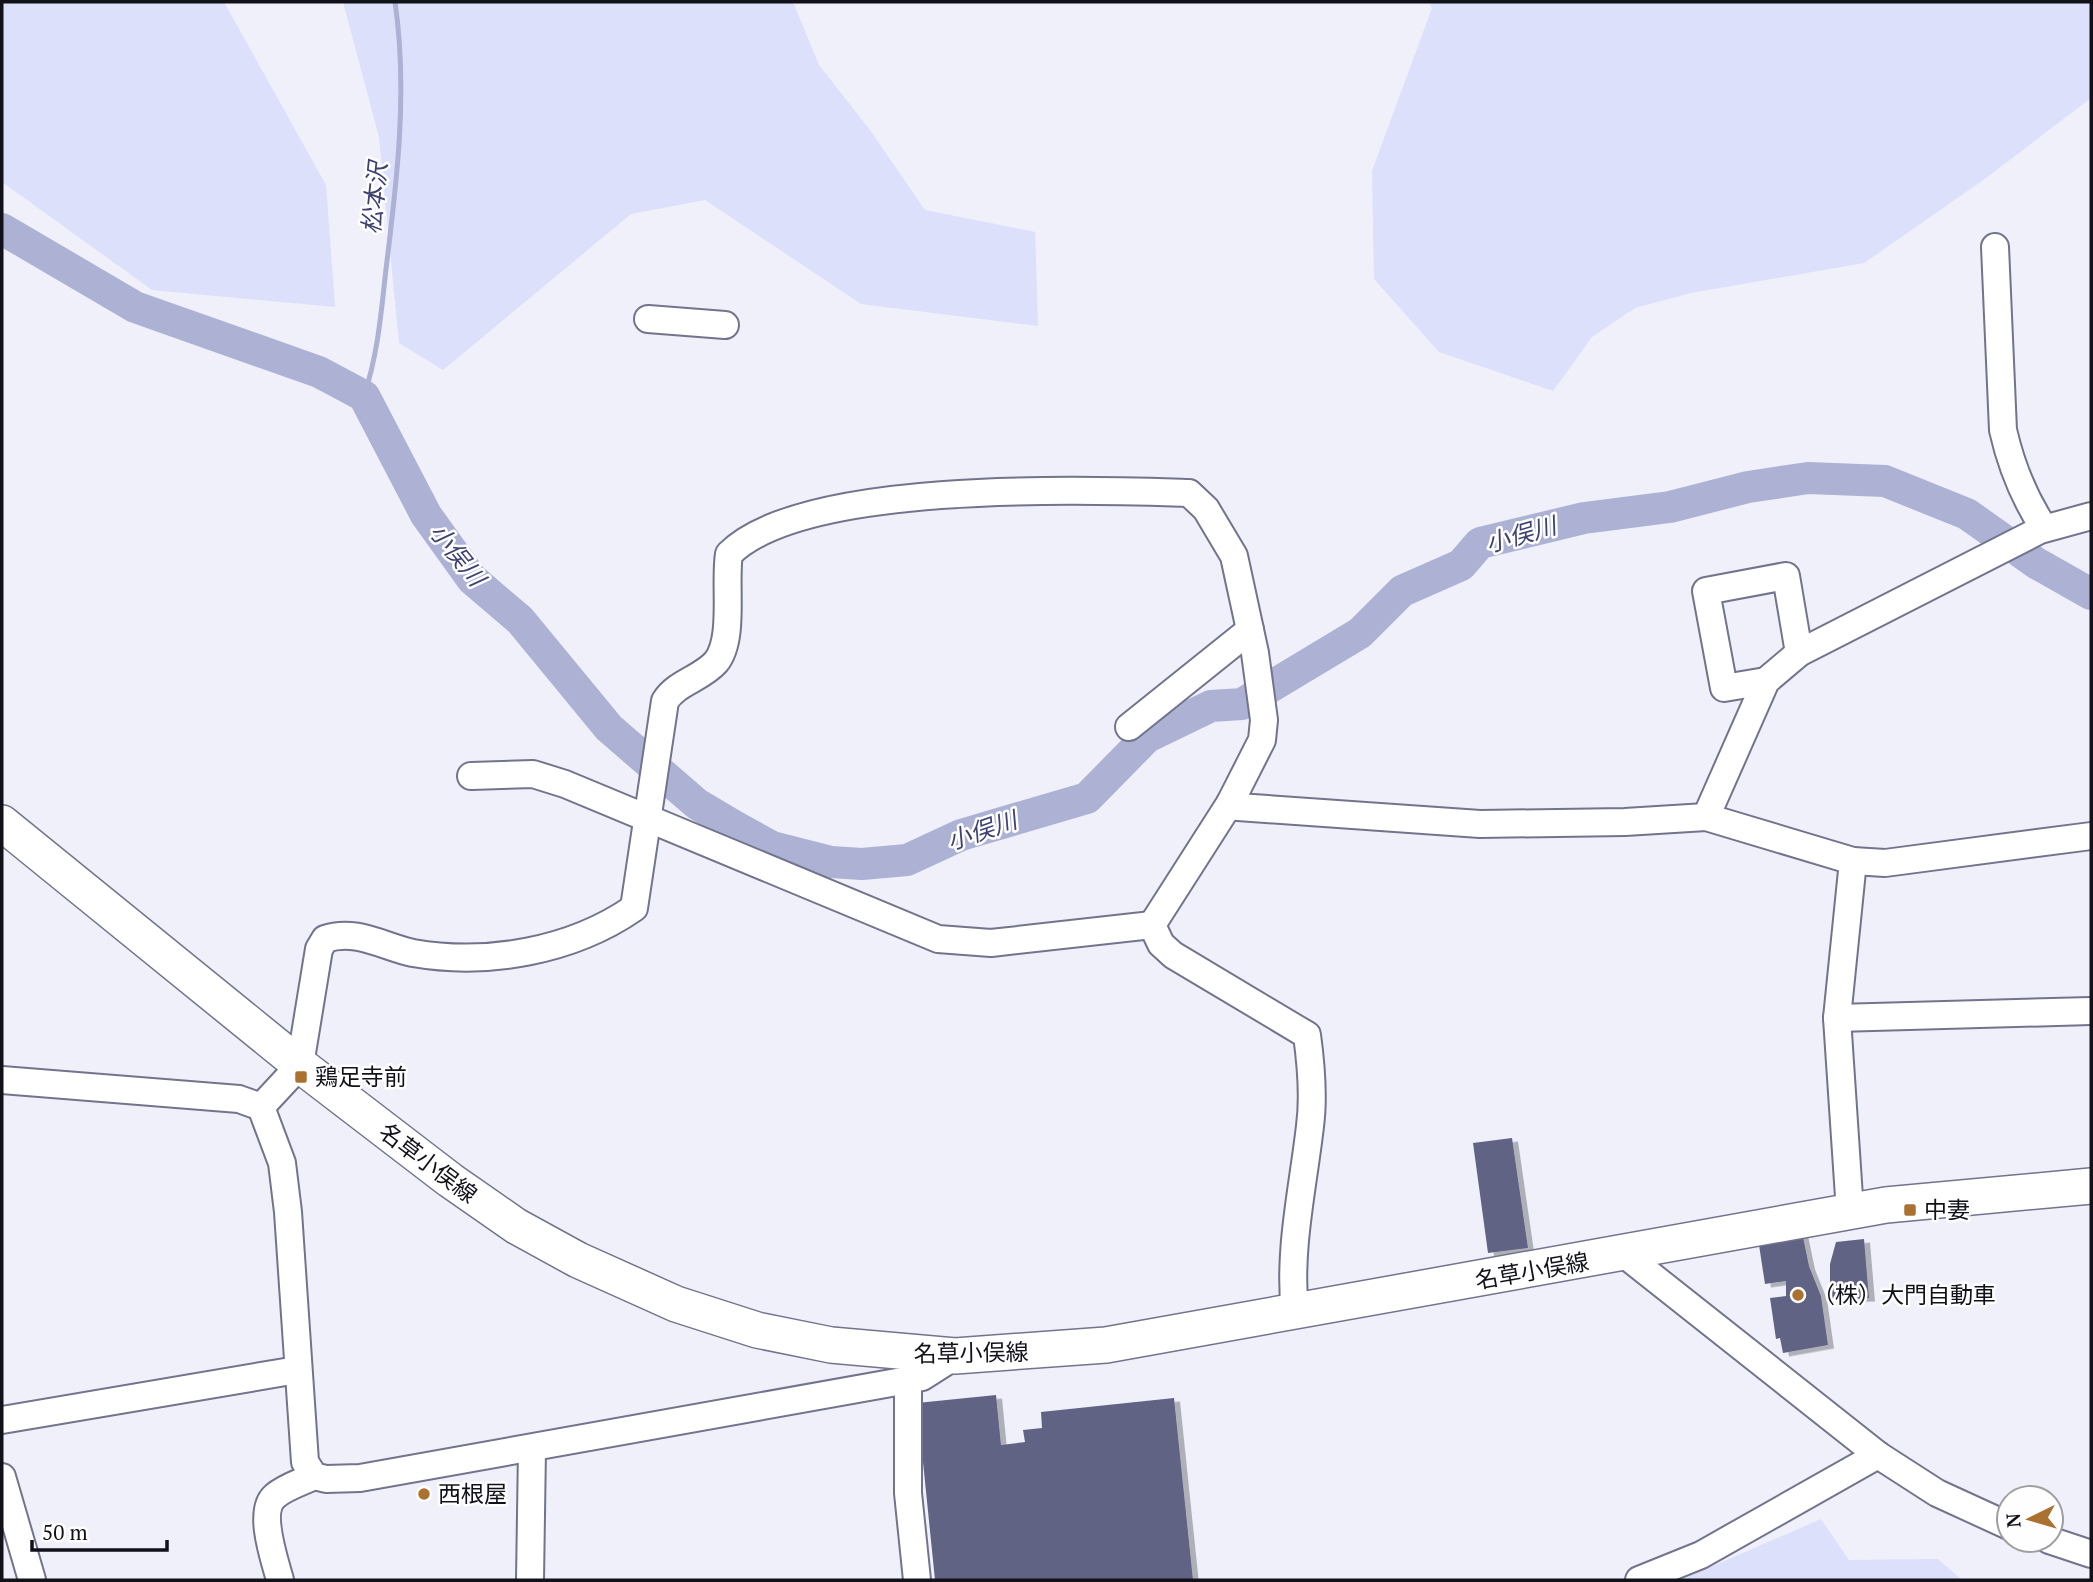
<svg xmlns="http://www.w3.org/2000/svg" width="2093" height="1582" font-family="'PT Serif','Noto Sans JP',serif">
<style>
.green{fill:#dce0fb}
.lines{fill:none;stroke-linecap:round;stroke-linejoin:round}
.stream{stroke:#adb2d5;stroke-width:5}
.river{stroke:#adb2d5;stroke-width:32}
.building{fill:#606483;filter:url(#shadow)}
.minor-casing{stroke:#71748b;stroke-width:30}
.major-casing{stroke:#71748b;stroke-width:38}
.minor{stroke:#fff;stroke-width:26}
.major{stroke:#fff;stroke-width:35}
.poi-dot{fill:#aa7130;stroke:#fefefe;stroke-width:2.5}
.labels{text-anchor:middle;stroke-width:5;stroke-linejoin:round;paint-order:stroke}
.poi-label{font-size:23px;fill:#101119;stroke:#fefefe;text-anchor:start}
.street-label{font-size:23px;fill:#101119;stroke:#fefefe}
.water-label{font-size:24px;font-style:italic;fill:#3e4171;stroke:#fefefe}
</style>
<defs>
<filter id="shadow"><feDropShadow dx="6" dy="3.5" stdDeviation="0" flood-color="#0004"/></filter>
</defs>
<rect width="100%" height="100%" fill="#eff0fa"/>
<g class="green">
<path d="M2,2H224L326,185L335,307L152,290L2,182Z"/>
<path d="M343,2H793L819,65L870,130L925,210L1035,232L1038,326L861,304L705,200L631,214L443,370L399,343L379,137Z"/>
<path d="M1429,2H2091V98L1982,181L1864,263L1691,293L1635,308L1592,337L1553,391L1439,352L1374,279L1372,171L1432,8Z"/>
<path d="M1821,1519L1849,1560L1938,1559L1962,1580H1681Z"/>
</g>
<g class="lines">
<path class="stream" d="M364,396C378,353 381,314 386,269C397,181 408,90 395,2"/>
<path class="river" d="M2,229L135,307L319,372L364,396L426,515L472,579L520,620L609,728L697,804L734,826L772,847L831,862L862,864L907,860L961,835L1087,798L1147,737L1211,706L1242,704L1360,633L1402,591L1461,565L1480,543L1584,518L1670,507L1748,487L1808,478L1885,481L1967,514L2036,563L2091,594"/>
</g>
<g class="building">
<path d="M1512,1138L1528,1248L1488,1253L1473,1143Z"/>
<path d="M1802,1232L1809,1266L1821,1296L1828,1345L1783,1353L1780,1338L1776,1339L1770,1298L1786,1296V1281L1765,1284L1759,1245Z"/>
<path d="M1864,1239L1869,1298L1830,1299V1264L1836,1242Z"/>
<path d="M996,1395L1001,1445L1025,1442L1023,1430L1042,1428L1041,1412L1174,1398L1193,1580H935L917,1403Z"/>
</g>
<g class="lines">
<g class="minor-casing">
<g id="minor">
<path d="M1995,247L2003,430C2011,465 2024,498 2044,528"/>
<path d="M648,319L725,325"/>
<path d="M1766,681L1724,688L1706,591L1786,576L1799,653"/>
<path d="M1129,727L1250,630"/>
<path d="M471,776L533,774L565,784L938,939L991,943L1152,925"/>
<path d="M1230,803L1238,807L1480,824L1625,822L1706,817L1853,861L1885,863L2091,836"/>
<path d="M1706,817L1766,681L1799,653L2040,530L2091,516"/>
<path d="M1837,1018L2091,1011"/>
<path d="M2,1080L239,1099L261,1107L282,1163L288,1212L305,1462L314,1476L326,1479L360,1478L908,1380L922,1377L955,1356"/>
<path d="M261,1107L300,1065L319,949L325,939C356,928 384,947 413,953C487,966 572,951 634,908L665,701C677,682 701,679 716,662C735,639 724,583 729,554C803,480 1084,490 1189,493L1206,509L1234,556L1255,653L1264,720L1262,740L1230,803L1152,925L1161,944L1173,955L1307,1035C1311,1064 1314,1096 1310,1126C1303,1188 1288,1250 1295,1313"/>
<path d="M1850,1212L1837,1018L1853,861"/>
<path d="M1624,1254L1878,1455L1937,1493L2009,1526"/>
<path d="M908,1380V1493L917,1580"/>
<path d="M2,1420L297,1370"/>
<path d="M2,1477L32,1580"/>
<path d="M2049,1540L2091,1554"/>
<path d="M280,1580C275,1561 257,1511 275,1496C285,1487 302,1482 314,1476"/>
<path d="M530,1580L532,1449"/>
<path d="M1639,1580L1701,1555L1878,1455"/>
</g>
</g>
<g class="major-casing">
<path id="major" d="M2,823L300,1065L450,1180L516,1226L578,1260L676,1304L757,1330L831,1345L955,1356L1106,1345L1886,1205L2091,1186"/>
</g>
<use href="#minor" class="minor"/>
<use href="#major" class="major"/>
</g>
<g class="poi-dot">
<rect x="294" y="1070" width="14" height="14" rx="3.5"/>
<rect x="1903" y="1203" width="14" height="14" rx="3.5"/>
<circle cx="1798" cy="1295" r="7"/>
<circle cx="424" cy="1494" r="7"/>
</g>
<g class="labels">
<g class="poi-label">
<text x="315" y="1085">鶏足寺前</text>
<text x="1924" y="1218">中妻</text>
<text x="1812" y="1303">（株）大門自動車</text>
<text x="438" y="1502">西根屋</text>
</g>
<g class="street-label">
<text transform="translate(428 1163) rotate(37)" y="8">名草小俣線</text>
<text transform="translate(1532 1271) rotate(-10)" y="8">名草小俣線</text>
<text transform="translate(971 1353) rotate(-1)" y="8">名草小俣線</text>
</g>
<g class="water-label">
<text transform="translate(375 198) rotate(-84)" y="8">松本沢</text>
<text transform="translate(1521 535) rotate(-16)" y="8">小俣川</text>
<text transform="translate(457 555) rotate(51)" y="8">小俣川</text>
<text transform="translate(982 831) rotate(-19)" y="8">小俣川</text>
</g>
</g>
<rect width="2093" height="1582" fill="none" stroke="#101119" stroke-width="7"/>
<g transform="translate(2030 1519) rotate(265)"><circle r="33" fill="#fefefe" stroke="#9f9fa2" stroke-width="2"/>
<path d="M0-5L12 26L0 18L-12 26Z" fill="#aa7130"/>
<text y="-10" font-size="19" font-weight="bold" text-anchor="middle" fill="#101119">N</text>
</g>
<path d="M32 1540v10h135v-10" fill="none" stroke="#101119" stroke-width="3.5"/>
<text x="42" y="1540" font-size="21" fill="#101119" stroke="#fefefe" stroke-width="5" paint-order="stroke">50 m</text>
</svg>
